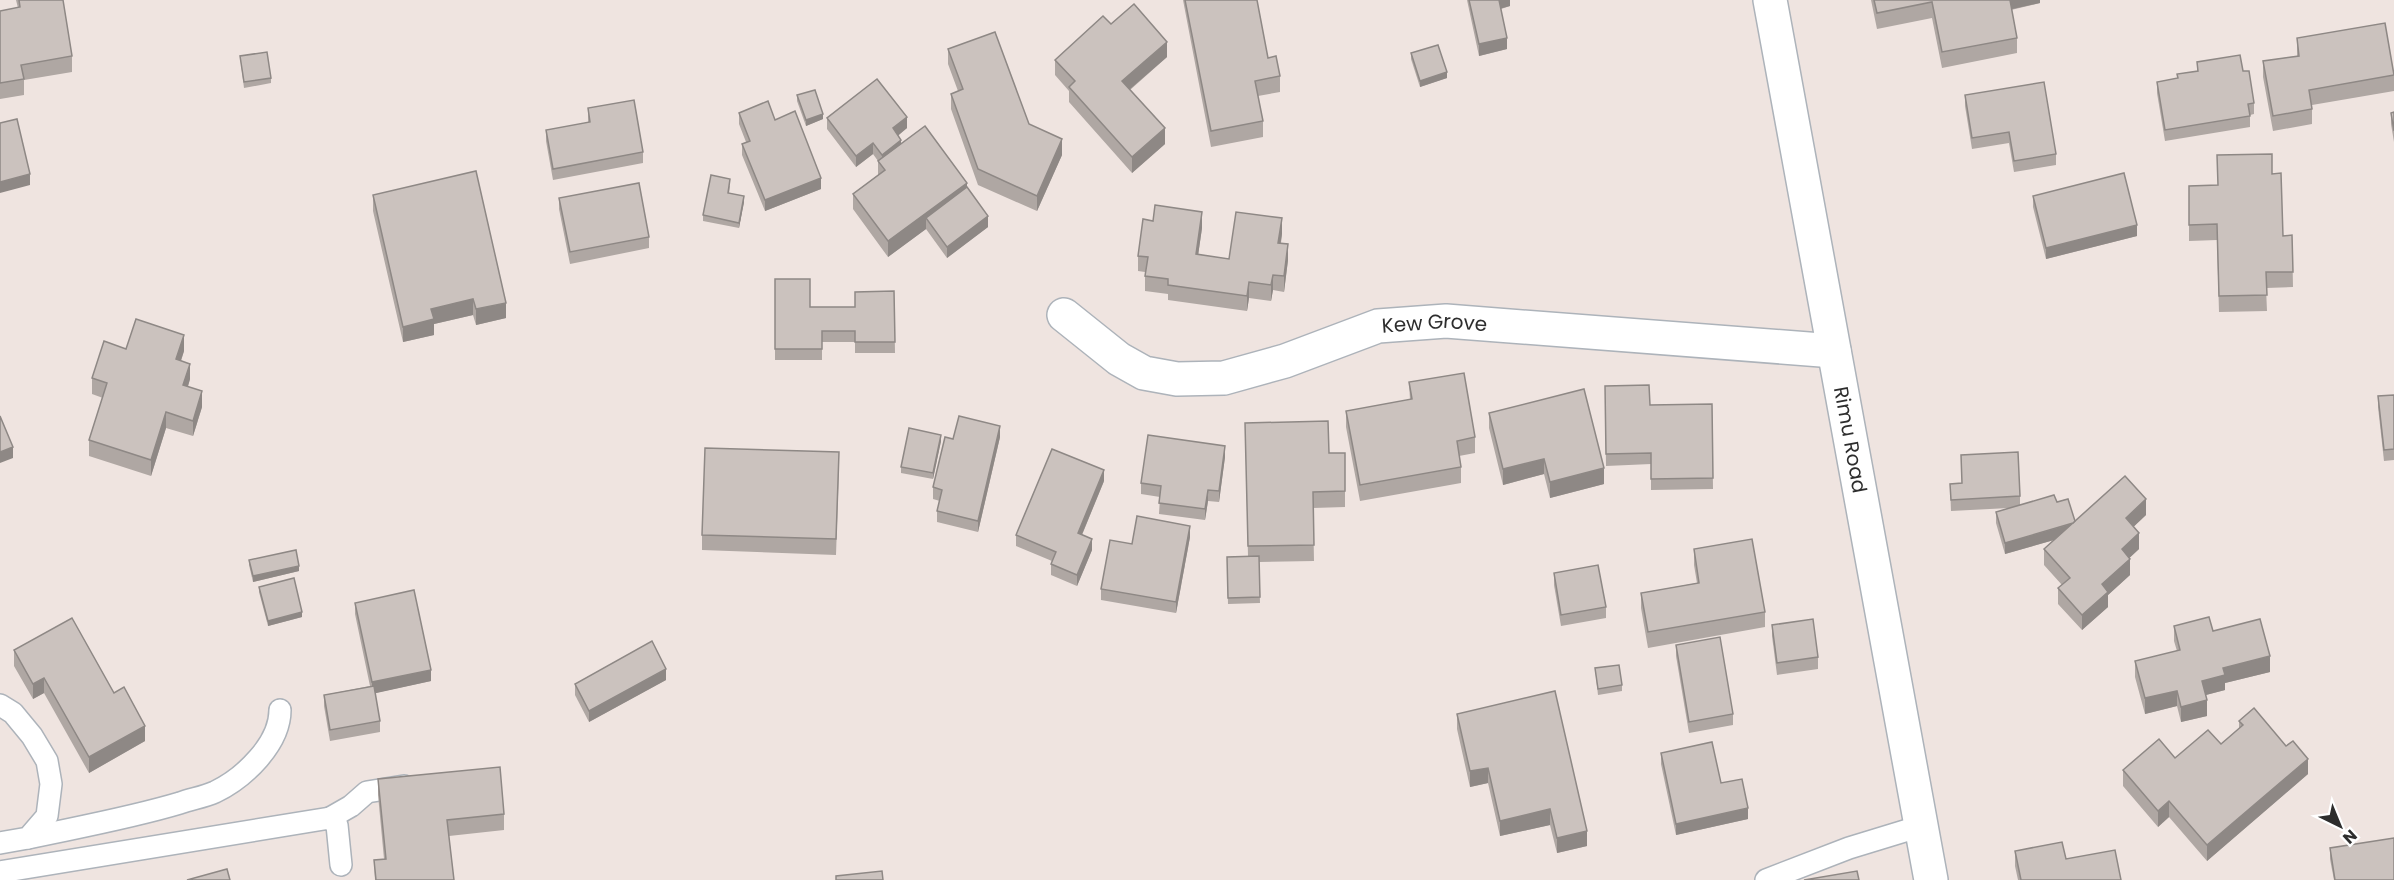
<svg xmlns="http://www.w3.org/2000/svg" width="2394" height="880" font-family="Poppins,sans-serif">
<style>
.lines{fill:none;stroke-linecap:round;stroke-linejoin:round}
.lane-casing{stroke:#adb3ba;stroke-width:24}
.street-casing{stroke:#adb3ba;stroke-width:36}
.secondary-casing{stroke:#adb3ba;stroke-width:36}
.lane{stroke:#fff;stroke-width:21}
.street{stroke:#fff;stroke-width:33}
.secondary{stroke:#fff;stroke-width:33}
.wall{fill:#afa7a3}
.shaded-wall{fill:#8e8885}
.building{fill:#cbc2be;stroke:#8e8885;stroke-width:1.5}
.labels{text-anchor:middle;stroke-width:4.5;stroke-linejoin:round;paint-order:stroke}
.street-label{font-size:20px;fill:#2d2d2d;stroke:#fff}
</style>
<rect width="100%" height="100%" fill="#efe4e0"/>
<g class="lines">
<g class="lane-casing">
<g id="lane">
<path d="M0,705L13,713L32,736L47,761L51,784L47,816L28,838L0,843"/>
<path d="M330,818L351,806L367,792L404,786"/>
<path d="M28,838C79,827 130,818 180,803C191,799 204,797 215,792C244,778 280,744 280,710"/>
<path d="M0,872L330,818L337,825L341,865"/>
<path d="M1766,880L1849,848L1921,826"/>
</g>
</g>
<g class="street-casing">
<g id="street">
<path id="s1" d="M1064,315L1119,359L1144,373L1177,379L1224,378L1285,361L1378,326L1446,321L1834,351"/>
</g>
</g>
<g class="secondary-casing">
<g id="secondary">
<path id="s2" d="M1770,0L1931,880"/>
</g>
</g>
<use href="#lane" class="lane"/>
<use href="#street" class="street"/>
<use href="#secondary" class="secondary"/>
</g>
<g class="wall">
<path d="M16,0H63L72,56V72L24,80V95L0,99V11L18,8Z"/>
<path d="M1183,0H1257L1268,58L1280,76V92L1258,96L1263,121V137L1211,147Z"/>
<path d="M1467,0H1510V6L1501,9L1507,49L1479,56Z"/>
<path d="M1871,0H2040V3L2011,10L2017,38V53L1942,68L1932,18L1877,29Z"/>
<path d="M2297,38L2394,74V91L2312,105V124L2273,131L2263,77V61L2297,56Z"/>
<path d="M948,49L1062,155L1037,211L978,185L951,109V94L958,91L948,64Z"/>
<path d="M1411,53L1447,78L1420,87L1411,59Z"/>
<path d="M240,56L271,78V83L244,88Z"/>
<path d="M1167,57L1130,90L1165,144L1132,173L1069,102V91L1055,75V60Z"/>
<path d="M2197,62L2243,71L2254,103V114L2250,115V127L2165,141L2157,93V82L2177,79V74L2197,71Z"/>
<path d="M797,95L823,119L806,126L797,101Z"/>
<path d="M1965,95L2056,154V165L2014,172L2009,143L1972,149L1965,106Z"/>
<path d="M588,108L643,152V163L553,180L546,141V130L588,123Z"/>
<path d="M2394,112V142L2391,124V113Z"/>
<path d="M739,113L775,120L821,189L765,211L742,155V144L746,142L739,124Z"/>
<path d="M827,118L907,128L898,135L901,144L967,187L988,227L947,258L926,229L888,257L853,209V194L878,175V161L873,154L856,167L827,129Z"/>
<path d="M2272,174L2283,236L2292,235L2293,287L2266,288L2267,311L2219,312L2217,240L2189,241V186L2218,185Z"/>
<path d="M730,185L729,194L744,202L739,228L703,221V215Z"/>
<path d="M373,195L506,318L476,325L473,315L434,324V335L403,342L373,211Z"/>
<path d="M2033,196L2137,236L2046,259L2033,207Z"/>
<path d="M559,198L649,237V248L570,264L559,209Z"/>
<path d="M1202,228L1198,255L1229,259L1282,234L1281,243L1288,260L1284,292L1273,290L1271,301L1249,298L1247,311L1168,300V294L1145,291V272L1138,271V256Z"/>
<path d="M775,279L810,307H855L894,291L895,353H855V342H822V360H775Z"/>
<path d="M184,351L181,361L190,379L188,387L202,407L193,436L166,428L151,476L89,456V440L103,398L92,394V378Z"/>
<path d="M1409,382L1475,437V453L1459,456L1461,467V483L1360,501L1346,427V411L1410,400Z"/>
<path d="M1605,386L1650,405L1712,404L1713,489L1651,490V464L1606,466Z"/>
<path d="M2394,395V460L2384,461L2378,407V396Z"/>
<path d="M1489,413L1604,484L1550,498L1544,474L1503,485L1489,428Z"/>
<path d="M1245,423L1329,453H1345V507L1313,508L1314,561L1259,562L1260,603L1228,604L1227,557L1248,556Z"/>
<path d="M1000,437L978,532L937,522V511L940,501L933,499V487L953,439Z"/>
<path d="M941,441L933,479L901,473V467Z"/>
<path d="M1961,455L2020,496V505L2057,502L2075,521L2146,515L2133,527L2139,549L2129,558L2130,575L2108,595V607L2082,630L2058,604V588L2062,585L2044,565V549L2054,540L2005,554L1996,523V512L2009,508L1951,511L1950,484L1962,483Z"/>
<path d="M1225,457L1219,502L1208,501L1205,520L1159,514L1160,497L1141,494V483Z"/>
<path d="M839,467L836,555L702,550V535Z"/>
<path d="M1104,481L1082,535L1092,550L1077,586L1051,575V564L1052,561L1016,546V535Z"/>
<path d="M1190,537L1176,613L1101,600V589L1132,544Z"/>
<path d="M1694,549L1765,612V627L1648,648L1641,608V593L1697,583L1694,565Z"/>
<path d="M249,560L299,571L253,582L249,565Z"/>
<path d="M1554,573L1606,607V618L1561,626L1554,585Z"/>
<path d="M259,587L302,617L268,626L259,592Z"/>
<path d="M355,603L431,681L375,693L380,721V732L330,741L324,706V695L370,686L355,614Z"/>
<path d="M1772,625L1818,657V669L1777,675L1772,636Z"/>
<path d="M2174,626L2213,631L2270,672L2225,683V690L2206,695L2207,716L2181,722L2177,706L2145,714L2135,677V661L2177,651L2174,641Z"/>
<path d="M1676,645L1733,714V725L1689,733L1676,656Z"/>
<path d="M14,650L114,693L145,741L89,773L44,693L33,699L14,666Z"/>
<path d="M1595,668L1622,685V691L1598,695Z"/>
<path d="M666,680L589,722L575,695V684Z"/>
<path d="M1457,714L1587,846L1557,853L1550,825L1500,836L1488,783L1470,787L1457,729Z"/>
<path d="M2239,721L2308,774L2207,861L2169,817L2158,827L2123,786V770L2175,758L2221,744L2239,729Z"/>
<path d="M1661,753L1748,819L1676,835L1661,764Z"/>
<path d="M378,779L504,814V830L449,836L454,880H375L374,860L384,859L378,795Z"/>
<path d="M2330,848L2394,880H2334L2330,859Z"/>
<path d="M2015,851L2121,880H2018L2015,866Z"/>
</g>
<g class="shaded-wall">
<path d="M1499,0H1510V6L1499,9Z"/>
<path d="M2008,0H2040V3L2008,10Z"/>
<path d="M1507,38V49L1479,56V44Z"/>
<path d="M1167,42V57L1122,96V81Z"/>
<path d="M1447,72V78L1420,87V81Z"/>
<path d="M823,114V119L806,126V120Z"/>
<path d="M907,117V128L893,140V128Z"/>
<path d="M1165,128V144L1132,173V157Z"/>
<path d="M1062,139V155L1037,211V196Z"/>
<path d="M901,140V151L882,166V155Z"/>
<path d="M873,143V154L856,167V156Z"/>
<path d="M30,174V185L0,193V182Z"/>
<path d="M821,178V189L765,211V200Z"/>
<path d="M967,183V198L926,218V229L888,257V241Z"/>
<path d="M744,196V202L739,228V223Z"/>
<path d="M1202,212V228L1196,270V254Z"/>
<path d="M988,216V227L947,258V247Z"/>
<path d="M1282,218V234L1278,258V243Z"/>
<path d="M2137,225V236L2046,259V248Z"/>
<path d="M1288,244V260L1284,292V276Z"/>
<path d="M1273,275V290L1271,301V285Z"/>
<path d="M1249,282V298L1247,311V296Z"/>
<path d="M473,299V315L434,324V335L403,342V327L431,309Z"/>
<path d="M506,303V318L476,325V309Z"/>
<path d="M184,335V351L176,375V359Z"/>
<path d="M190,364V379L183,401V385Z"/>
<path d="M202,391V407L193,436V421Z"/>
<path d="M166,412V428L151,476V460Z"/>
<path d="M1000,426V437L978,532V521Z"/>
<path d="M941,435V441L933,479V473Z"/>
<path d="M1225,446V457L1219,502V491Z"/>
<path d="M13,447V458L0,463V452Z"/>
<path d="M1544,459V474L1503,485V469Z"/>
<path d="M1604,468V484L1550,498V482Z"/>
<path d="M1104,470V481L1078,544V533Z"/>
<path d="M1208,490V501L1205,520V509Z"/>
<path d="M2146,499V515L2126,534V518Z"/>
<path d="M2075,523V534L2005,554V543Z"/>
<path d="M1190,526V537L1176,613V602Z"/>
<path d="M2139,533V549L2122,565V549Z"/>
<path d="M1092,539V550L1077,586V575Z"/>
<path d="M2130,559V575L2108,595V607L2082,630V615L2102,584Z"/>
<path d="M299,566V571L253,582V576Z"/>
<path d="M302,612V617L268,626V621Z"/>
<path d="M2270,656V672L2225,683V690L2202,696V681L2223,668Z"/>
<path d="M666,669V680L589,722V711Z"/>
<path d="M431,670V681L372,694V682Z"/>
<path d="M44,678V693L33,699V684Z"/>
<path d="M2177,691V706L2145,714V698Z"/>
<path d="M2207,700V716L2181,722V707Z"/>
<path d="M145,726V741L89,773V757Z"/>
<path d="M2308,759V774L2207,861V845Z"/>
<path d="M1488,768V783L1470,787V771Z"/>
<path d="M2169,801V817L2158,827V811Z"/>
<path d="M1748,808V819L1676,835V824Z"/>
<path d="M1550,809V825L1500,836V821Z"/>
<path d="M1587,831V846L1557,853V838Z"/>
</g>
<g class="building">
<path d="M19,0H63L72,56L21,65L24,79L0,83V11L20,7Z"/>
<path d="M1185,0H1257L1268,58L1276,56L1280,76L1255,81L1263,121L1211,131Z"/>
<path d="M1469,0H1499L1507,38L1479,44Z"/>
<path d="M1874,0H2010L2017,38L1942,52L1932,2L1877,13Z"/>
<path d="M1134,4L1167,42L1122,81L1165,128L1132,157L1069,87L1075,81L1055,60L1103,16L1111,24Z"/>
<path d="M2385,23L2394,75L2309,90L2312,109L2273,116L2263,61L2299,56L2297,38Z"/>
<path d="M995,32L1029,124L1062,139L1037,196L978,169L951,94L963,89L948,49Z"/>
<path d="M1438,45L1447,72L1420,81L1411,53Z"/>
<path d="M267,52L271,78L244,82L240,56Z"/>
<path d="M2240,55L2243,71H2249L2254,103L2248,104L2250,116L2165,130L2157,82L2178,78L2177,74L2198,71L2197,62Z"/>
<path d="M877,79L907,117L893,128L901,140L882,155L873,143L856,156L827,118Z"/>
<path d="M2044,82L2056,154L2014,161L2009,132L1972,138L1965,95Z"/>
<path d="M815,90L823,114L806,120L797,95Z"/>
<path d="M634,100L643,152L553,169L546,130L590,122L588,108Z"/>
<path d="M768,101L775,120L795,111L821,178L765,200L742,144L750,141L739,113Z"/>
<path d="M2394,112V131L2391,113Z"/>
<path d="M17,119L30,174L0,182V123Z"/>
<path d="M925,126L967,183L888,241L853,194L885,170L878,161Z"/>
<path d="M2272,154V174L2281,173L2283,236L2292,235L2293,272H2266L2267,295L2219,296L2217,224L2189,225V186L2218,185L2217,155Z"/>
<path d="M476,171L506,303L476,309L473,299L431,309L434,319L403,327L373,195Z"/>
<path d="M2124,173L2137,225L2046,248L2033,196Z"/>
<path d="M711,175L730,179L728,193L744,196L739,223L703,215Z"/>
<path d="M639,183L649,237L570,252L559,198Z"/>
<path d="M967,187L988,216L947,247L926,218Z"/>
<path d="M1155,205L1202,212L1196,254L1229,259L1236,212L1282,218L1278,243L1288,244L1284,276L1273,275L1271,285L1249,282L1247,296L1168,285V279L1145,276L1148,257L1138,256L1143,219L1153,221Z"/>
<path d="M775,279H810V307H855V292L894,291L895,342H855V331H822V349H775Z"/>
<path d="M136,319L184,335L176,359L190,364L183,385L202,391L193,421L166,412L151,460L89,440L107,383L92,378L104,341L126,349Z"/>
<path d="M1464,373L1475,437L1457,441L1461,467L1360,485L1346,411L1412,399L1409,382Z"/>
<path d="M1649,385L1650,405L1712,404L1713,478L1651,479V453L1606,454L1605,386Z"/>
<path d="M1584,389L1604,468L1550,482L1544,459L1503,469L1489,413Z"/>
<path d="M2394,395V449L2384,450L2378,396Z"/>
<path d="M0,416L13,447L0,452Z"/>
<path d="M959,416L1000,426L978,521L937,511L942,490L933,487L945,437L953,439Z"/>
<path d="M1328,421L1329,453H1345V491L1313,492L1314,545L1248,546L1245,423Z"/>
<path d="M909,428L941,435L933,473L901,467Z"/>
<path d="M1148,435L1225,446L1219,491L1208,490L1205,509L1159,503L1161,486L1141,483Z"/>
<path d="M705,448L839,452L836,539L702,535Z"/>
<path d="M1052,449L1104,470L1078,533L1092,539L1077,575L1051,564L1056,552L1016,535Z"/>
<path d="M2018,452L2020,496L1951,500L1950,484L1962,483L1961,455Z"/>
<path d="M2125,476L2146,499L2126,518L2139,533L2122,549L2130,559L2102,584L2108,592L2082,615L2058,588L2070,578L2044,549Z"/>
<path d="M2054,495L2057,502L2068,499L2075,521L2073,523L2005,543L1996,512Z"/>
<path d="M1137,516L1190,526L1176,602L1101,589L1110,540L1132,544Z"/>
<path d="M1752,539L1765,612L1648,632L1641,593L1699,583L1694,549Z"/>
<path d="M296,550L299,566L253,576L249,560Z"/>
<path d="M1259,556L1260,597L1228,598L1227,557Z"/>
<path d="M1598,565L1606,607L1561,615L1554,573Z"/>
<path d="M294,578L302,612L268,621L259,587Z"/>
<path d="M414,590L431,670L372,682L355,603Z"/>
<path d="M2209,617L2213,631L2260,619L2270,656L2223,668L2225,675L2202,681L2207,700L2181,707L2177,691L2145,698L2135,661L2180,650L2174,626Z"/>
<path d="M72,618L114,693L124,687L145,726L89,757L44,678L33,684L14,650Z"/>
<path d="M1813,619L1818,657L1777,663L1772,625Z"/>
<path d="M1720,637L1733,714L1689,722L1676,645Z"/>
<path d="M652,641L666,669L589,711L575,684Z"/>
<path d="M1619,665L1622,685L1598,689L1595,668Z"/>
<path d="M374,686L380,721L330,730L324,695Z"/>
<path d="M1555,691L1587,831L1557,838L1550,809L1500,821L1488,768L1470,771L1457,714Z"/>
<path d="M2254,708L2286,746L2293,741L2308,759L2207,845L2169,801L2158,811L2123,770L2159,739L2175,758L2208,730L2221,744L2243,725L2239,721Z"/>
<path d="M1712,742L1721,783L1742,779L1748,808L1676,824L1661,753Z"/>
<path d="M500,767L504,814L447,820L454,880H376L374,860L386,859L378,779Z"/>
<path d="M2394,838V880H2335L2330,848Z"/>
<path d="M2062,842L2066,859L2115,850L2121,880H2021L2015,851Z"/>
<path d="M227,869L230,880H187Z"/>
<path d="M882,871L883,880H836V876Z"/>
<path d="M1857,871L1859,880H1804Z"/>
</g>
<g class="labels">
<g class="street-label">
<text dy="7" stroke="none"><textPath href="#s1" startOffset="399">Kew Grove</textPath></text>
<text dy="7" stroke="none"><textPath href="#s2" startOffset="447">Rimu Road</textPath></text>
</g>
</g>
<g transform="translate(2340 826) rotate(137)" stroke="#ffffff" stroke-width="4.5" paint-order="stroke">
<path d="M0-4.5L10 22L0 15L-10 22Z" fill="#2d2d2d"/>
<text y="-9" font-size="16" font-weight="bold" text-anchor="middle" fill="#2d2d2d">N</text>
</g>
</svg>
